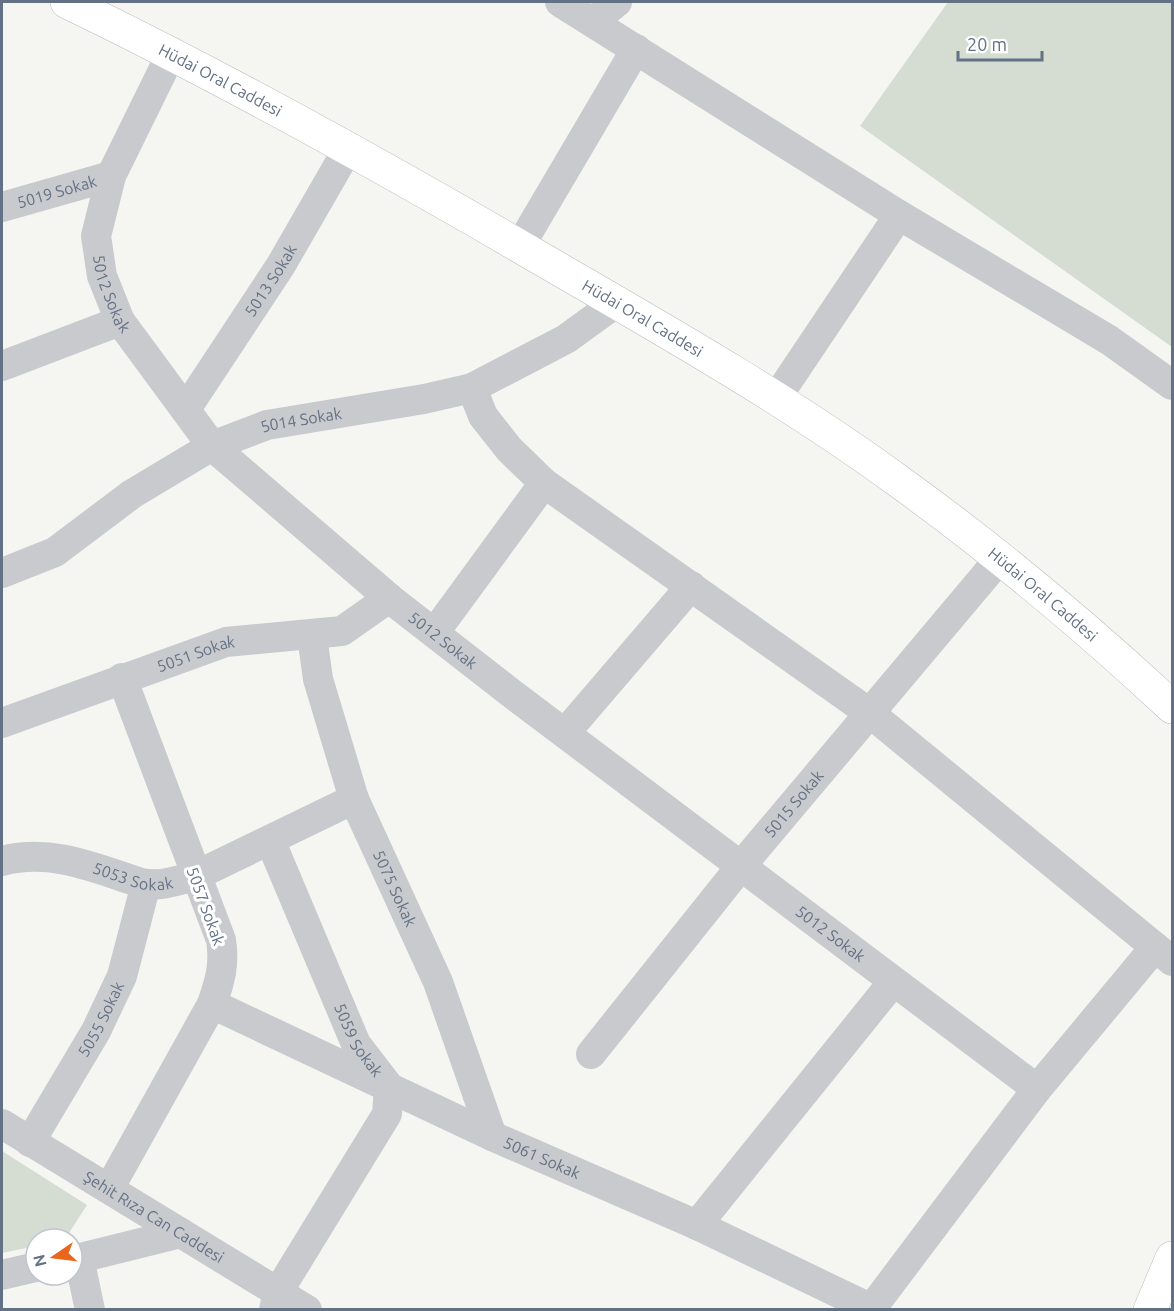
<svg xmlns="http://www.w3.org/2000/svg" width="1174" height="1311" font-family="Ubuntu,sans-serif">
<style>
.green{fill:#d5ddd2}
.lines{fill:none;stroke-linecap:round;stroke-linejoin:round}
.secondary-casing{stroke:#b7bbc0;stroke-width:34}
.street{stroke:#c8cace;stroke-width:30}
.secondary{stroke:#fff;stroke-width:33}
.labels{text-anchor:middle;stroke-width:6;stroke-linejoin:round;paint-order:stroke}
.street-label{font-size:16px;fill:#637184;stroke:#fff}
</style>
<rect width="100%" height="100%" fill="#f5f6f1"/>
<g class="green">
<path d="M948,2H1172V347L860,126Z"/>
<path d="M2,1151L87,1205L65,1239H36V1246L2,1253Z"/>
</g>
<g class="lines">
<g class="secondary-casing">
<g id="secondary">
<path id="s13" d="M67,2C224,78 375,162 526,250C652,323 780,395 897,480C994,550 1085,626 1172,707"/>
<path d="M1150,1310L1172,1258"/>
</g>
</g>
<g class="street">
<path d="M560,2L899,215L1109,340L1172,385"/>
<path d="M592,22L617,2"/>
<path id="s1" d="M172,52L111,176L96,236L102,276L120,321L212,446L389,598L511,693L1037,1089"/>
<path id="s2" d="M2,207L111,176"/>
<path d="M520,246L636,49"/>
<path d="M2,366L120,321"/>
<path d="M472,388L483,416L509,449L544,483L871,714L1172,961"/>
<path d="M775,400L899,215"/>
<path id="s3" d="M186,409L281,265L349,147"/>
<path id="s4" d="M2,573L55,552L132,494L212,446L267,425L424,399L472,388L566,339L617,302"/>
<path d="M435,632L544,483"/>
<path id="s5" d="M312,636L318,679L354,799L438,982L492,1136"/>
<path id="s6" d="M2,723L226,642L342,631L389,598"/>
<path d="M565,733L691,586"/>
<path id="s7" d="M270,840L356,1044L389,1087L387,1114L278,1292L274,1310"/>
<path id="s8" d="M2,861C51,848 95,868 141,883C161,887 176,881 195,876L354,799"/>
<path id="s9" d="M212,1004L492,1136L697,1225L874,1310"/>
<path id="s10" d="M591,1054L741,866L1001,557"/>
<path id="s11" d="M2,1124L307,1310"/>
<path id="s12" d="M30,1142L96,1031L122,976L146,884"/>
<path d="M109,1189L212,1004C220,981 225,964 221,940L122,678"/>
<path d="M697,1225L893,982"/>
<path d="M79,1258L90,1310"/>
<path d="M72,1260L181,1233"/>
<path d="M2,1275L36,1267"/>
<path d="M872,1308L1037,1089L1155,947"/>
</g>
<use href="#secondary" class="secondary"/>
</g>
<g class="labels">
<g class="street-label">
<text dy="6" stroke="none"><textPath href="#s13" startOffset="172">Hüdai Oral Caddesi</textPath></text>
<text dy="6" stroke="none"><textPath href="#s2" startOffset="57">5019 Sokak</textPath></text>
<text dy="6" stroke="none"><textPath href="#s3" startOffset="154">5013 Sokak</textPath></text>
<text dy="6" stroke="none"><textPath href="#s1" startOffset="260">5012 Sokak</textPath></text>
<text dy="6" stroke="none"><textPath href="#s13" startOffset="657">Hüdai Oral Caddesi</textPath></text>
<text dy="6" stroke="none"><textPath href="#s4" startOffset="340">5014 Sokak</textPath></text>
<text dy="6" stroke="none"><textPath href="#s13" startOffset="1144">Hüdai Oral Caddesi</textPath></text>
<text dy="6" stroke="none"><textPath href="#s1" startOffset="746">5012 Sokak</textPath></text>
<text dy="6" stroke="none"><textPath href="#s6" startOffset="206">5051 Sokak</textPath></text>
<text dy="6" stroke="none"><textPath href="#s10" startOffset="322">5015 Sokak</textPath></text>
<text dy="6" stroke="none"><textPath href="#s8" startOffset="134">5053 Sokak</textPath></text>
<text dy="6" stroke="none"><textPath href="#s5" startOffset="267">5075 Sokak</textPath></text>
<text transform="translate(206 906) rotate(70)" y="6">5057 Sokak</text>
<text dy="6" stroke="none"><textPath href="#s1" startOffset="1232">5012 Sokak</textPath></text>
<text dy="6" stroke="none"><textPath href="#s12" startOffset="142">5055 Sokak</textPath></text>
<text dy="6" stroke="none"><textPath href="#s7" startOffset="219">5059 Sokak</textPath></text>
<text dy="6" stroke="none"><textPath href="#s9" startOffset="364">5061 Sokak</textPath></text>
<text dy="6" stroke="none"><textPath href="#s11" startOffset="178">Şehit Rıza Can Caddesi</textPath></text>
</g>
</g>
<rect width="1174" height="1311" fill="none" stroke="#637184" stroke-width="6"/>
<g transform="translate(54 1257) rotate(256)"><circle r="28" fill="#ffffff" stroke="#c1c6ce" stroke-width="1.5"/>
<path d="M0-4.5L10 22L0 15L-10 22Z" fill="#ea661d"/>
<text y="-9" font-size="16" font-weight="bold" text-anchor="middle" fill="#637184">N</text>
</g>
<path d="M958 51v9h84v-9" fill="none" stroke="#637184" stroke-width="3"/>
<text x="967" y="51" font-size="18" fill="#637184" stroke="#ffffff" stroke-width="4.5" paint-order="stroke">20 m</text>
</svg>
